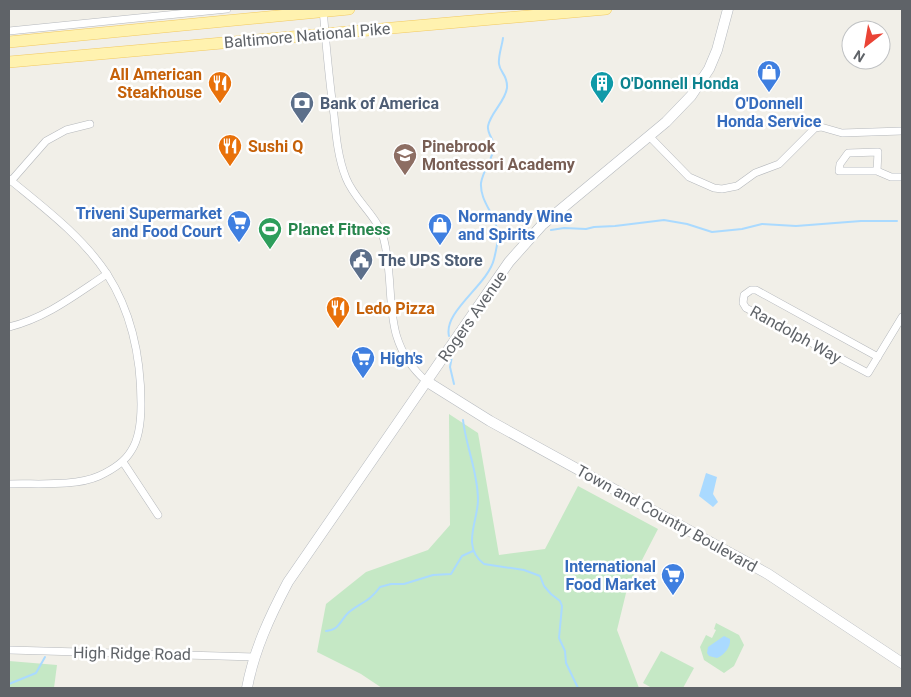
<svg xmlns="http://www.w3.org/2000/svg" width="911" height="697" font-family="Roboto,sans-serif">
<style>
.green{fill:#c5e8c5}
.water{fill:#aadaff}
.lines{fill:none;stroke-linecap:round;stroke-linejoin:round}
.stream{stroke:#aadaff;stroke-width:2}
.street-casing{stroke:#b5b8bc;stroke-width:8}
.secondary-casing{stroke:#b6babf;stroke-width:11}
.primary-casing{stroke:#f2c960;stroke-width:12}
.street{stroke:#fff;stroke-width:7}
.secondary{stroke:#fff;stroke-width:10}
.primary{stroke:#fff2af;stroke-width:11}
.labels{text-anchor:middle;stroke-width:5;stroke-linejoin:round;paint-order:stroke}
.street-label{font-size:16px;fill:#5f6368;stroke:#fff}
.food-label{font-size:16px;font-weight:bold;fill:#c56008;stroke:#fff;text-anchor:start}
.culture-label{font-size:16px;font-weight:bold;fill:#0d838f;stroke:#fff;text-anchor:start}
.service-label{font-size:16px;font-weight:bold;fill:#4e5e75;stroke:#fff;text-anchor:start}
.shop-label{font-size:16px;font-weight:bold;fill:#366cbe;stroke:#fff;text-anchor:end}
.education-label{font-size:16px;font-weight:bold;fill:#785e54;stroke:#fff;text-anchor:start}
.leisure-label{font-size:16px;font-weight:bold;fill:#27864d;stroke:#fff;text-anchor:start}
</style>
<rect width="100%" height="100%" fill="#f1efe8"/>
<g class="green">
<path d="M449,414L478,433L499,555L545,549L578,486L658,529L627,589L617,630L639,688H382L361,674L317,652L326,604L366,572L428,550L450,525Z"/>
<path d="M716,623L739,635L744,645L734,666L724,673L704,660L700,647L706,635L712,638L716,630L714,629Z"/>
<path d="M661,651L694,668L683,688H652L643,683Z"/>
<path d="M9,661L57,665L54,688H9Z"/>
</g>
<g class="water">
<path d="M706,473L717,477L713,494L718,502L713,507L699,496Z"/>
<path d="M724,636L730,639C731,647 724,655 717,658L709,656L707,653L708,647Z"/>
</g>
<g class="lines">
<g class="stream">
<path d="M551,230L564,228L586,229L594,227L615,226L664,220L687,224L712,232L742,229L762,224L796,226L861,221H897"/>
<path d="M497,232L517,233"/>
<path d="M449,336C443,311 488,285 494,259C497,247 500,234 495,222C490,209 480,198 481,183C483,170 494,156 494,147C494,139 487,134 488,126C491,112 505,102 507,88C508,75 500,73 499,64C498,56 502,46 503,38"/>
<path d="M452,356L450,367L454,384"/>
<path d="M463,420C466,447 478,472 478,500C478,521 461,547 484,564L524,570L540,576L544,586L551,594L560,601L562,606L559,638L565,651L566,663L578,688"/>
<path d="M326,631C340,630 340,620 349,612C362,602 370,601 380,587L391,584H404L433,575L451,574L462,556L473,551"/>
<path d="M9,684L36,673L45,657"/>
</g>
<g class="street-casing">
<g id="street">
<path d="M323,9C326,44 329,80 334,115C336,136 338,158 346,178C355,201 378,216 384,240C397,293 379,339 426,381"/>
<path d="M9,31L227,9"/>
<path d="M649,136L689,177L714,188L722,189L737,186L755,173L779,164L815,128L821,127L842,133L902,131"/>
<path d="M877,171L878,152L848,153L840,164L839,171H877L891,177H902"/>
<path d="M9,179C43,207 82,236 107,274C132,313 141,357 141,404C141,419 140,438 131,451C124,463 112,470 99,476C74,487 36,483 9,484"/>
<path d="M11,181L46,141L66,130L90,124"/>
<path d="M9,327C46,318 75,295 107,274"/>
<path d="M878,357L756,290H751L744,295L743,303L746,308L868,373L902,317"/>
<path d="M123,462L158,515"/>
<path d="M9,650L255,657"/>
</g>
</g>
<g class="secondary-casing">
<g id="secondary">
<path d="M426,381L490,421L768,574L902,663"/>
<path d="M247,688C254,650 270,616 288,582L484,298L509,262L542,225L666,122L691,96L709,69L717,50L728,9"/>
</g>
</g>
<g class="primary-casing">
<g id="primary">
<path d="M9,42L349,9"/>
<path d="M9,62L606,9"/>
</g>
</g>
<use href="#street" class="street"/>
<use href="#secondary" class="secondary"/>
<use href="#primary" class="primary"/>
</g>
<defs>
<g id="shop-pin" transform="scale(1.25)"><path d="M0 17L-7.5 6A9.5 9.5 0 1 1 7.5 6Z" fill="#3f7fe0" stroke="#fff"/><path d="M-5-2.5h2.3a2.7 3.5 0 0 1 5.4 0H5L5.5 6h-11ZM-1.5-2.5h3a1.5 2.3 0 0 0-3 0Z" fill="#fff"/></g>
<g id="restaurant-pin" transform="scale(1.25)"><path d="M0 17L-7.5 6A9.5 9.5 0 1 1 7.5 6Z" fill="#e8710a" stroke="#fff"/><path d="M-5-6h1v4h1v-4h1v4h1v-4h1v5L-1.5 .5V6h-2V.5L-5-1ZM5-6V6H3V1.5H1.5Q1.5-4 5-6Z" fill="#fff"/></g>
<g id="building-pin" transform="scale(1.25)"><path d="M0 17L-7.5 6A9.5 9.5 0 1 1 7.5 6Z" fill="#0f9aa8" stroke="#fff"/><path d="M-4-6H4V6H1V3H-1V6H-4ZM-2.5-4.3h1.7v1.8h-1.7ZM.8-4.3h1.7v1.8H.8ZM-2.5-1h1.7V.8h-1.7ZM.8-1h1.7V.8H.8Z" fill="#fff"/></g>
<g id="bank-pin" transform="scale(1.25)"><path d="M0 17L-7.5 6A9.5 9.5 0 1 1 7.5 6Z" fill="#5c6f8a" stroke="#fff"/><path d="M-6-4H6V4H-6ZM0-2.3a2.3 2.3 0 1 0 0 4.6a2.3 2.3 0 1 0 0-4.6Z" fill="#fff"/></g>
<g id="school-pin" transform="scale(1.25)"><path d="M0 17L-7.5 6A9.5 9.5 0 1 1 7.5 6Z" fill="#8d6e63" stroke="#fff"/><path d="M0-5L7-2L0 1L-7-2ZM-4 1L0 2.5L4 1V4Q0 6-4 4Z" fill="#fff"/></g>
<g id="supermarket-pin" transform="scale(1.25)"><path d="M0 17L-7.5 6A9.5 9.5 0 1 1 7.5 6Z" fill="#3f7fe0" stroke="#fff"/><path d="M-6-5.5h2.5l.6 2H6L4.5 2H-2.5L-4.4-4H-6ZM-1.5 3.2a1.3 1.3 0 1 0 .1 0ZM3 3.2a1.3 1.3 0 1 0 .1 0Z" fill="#fff"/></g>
<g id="stadium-pin" transform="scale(1.25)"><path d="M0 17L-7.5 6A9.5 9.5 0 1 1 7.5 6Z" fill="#2e9e5b" stroke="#fff"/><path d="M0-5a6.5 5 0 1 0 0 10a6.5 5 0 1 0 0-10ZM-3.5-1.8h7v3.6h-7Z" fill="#fff"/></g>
<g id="civic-pin" transform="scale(1.25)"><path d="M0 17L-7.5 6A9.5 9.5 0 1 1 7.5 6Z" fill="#5c6f8a" stroke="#fff"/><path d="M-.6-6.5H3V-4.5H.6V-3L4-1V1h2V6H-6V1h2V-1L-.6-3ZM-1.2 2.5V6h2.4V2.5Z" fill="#fff"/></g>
</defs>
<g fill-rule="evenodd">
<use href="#shop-pin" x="769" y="72"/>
<use href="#restaurant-pin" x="220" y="83"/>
<use href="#building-pin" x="602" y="83"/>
<use href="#bank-pin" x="302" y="103"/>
<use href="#restaurant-pin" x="230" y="146"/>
<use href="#school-pin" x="405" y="155"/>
<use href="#supermarket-pin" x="239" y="222"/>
<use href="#shop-pin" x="440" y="225"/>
<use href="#stadium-pin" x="270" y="229"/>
<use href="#civic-pin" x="361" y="260"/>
<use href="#restaurant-pin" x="338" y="308"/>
<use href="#supermarket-pin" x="363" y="358"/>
<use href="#supermarket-pin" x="673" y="575"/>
</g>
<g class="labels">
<g class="street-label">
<text transform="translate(307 35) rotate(-5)" y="6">Baltimore National Pike</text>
<text transform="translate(472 316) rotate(-55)" y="6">Rogers Avenue</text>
<text transform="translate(796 334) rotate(29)" y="6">Randolph Way</text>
<text transform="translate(667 518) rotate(29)" y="6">Town and Country Boulevard</text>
<text transform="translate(132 653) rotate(1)" y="6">High Ridge Road</text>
</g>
<g class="food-label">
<text x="202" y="80" text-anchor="end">All American<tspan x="202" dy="18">Steakhouse</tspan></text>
<text x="248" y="152">Sushi Q</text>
<text x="356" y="314">Ledo Pizza</text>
</g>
<g class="culture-label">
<text x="620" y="89">O'Donnell Honda</text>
</g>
<g class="service-label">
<text x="320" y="109">Bank of America</text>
<text x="378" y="266">The UPS Store</text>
</g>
<g class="shop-label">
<text x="769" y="109" text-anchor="middle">O'Donnell<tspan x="769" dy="18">Honda Service</tspan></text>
<text x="222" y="219">Triveni Supermarket<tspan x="222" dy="18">and Food Court</tspan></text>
<text x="458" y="222" text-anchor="start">Normandy Wine<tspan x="458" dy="18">and Spirits</tspan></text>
<text x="380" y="364" text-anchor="start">High's</text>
<text x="656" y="572">International<tspan x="656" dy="18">Food Market</tspan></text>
</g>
<g class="education-label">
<text x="422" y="152">Pinebrook<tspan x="422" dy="18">Montessori Academy</tspan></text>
</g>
<g class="leisure-label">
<text x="288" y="235">Planet Fitness</text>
</g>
</g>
<rect width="911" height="697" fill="none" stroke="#5f6368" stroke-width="20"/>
<g transform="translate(866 45) rotate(211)"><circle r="24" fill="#ffffff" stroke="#bfc1c3"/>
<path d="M0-4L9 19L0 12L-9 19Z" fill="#ea4335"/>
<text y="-8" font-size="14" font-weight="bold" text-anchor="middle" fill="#5f6368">N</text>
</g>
</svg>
